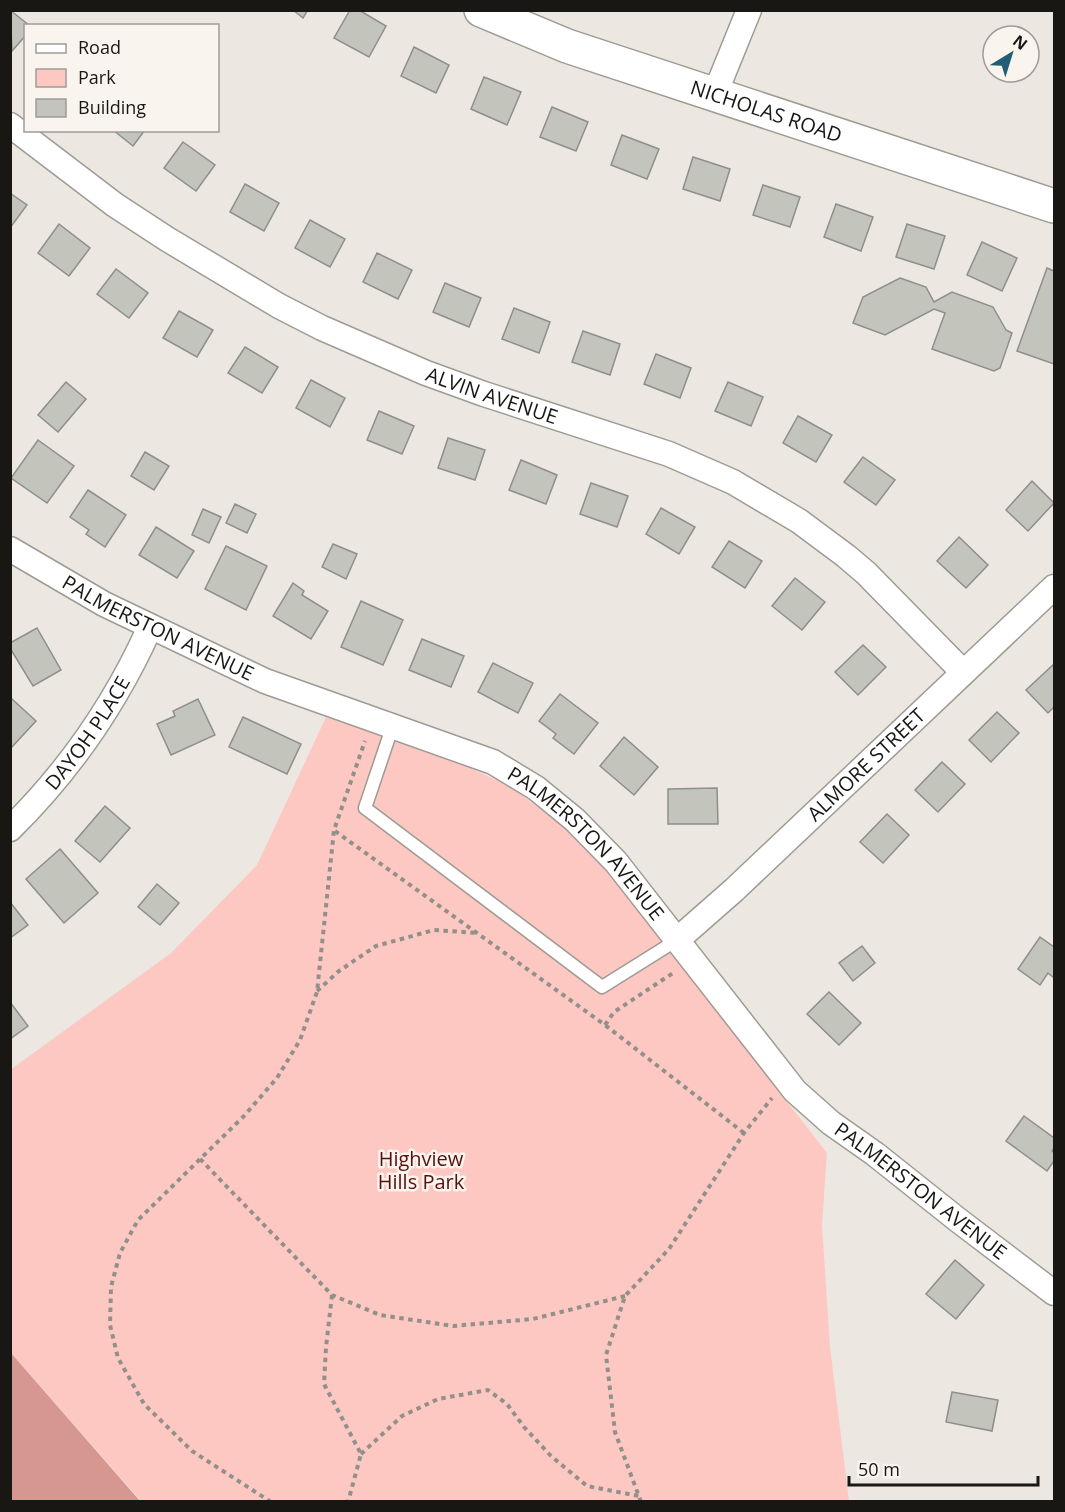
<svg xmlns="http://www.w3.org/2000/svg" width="1065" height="1512" font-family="'Open Sans',sans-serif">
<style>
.green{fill:#fdc8c2}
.forest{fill:#d79791}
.building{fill:#c3c4bc;stroke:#8e8f88;stroke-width:1.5}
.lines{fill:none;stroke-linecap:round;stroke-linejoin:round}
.lane-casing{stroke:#9e9b94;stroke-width:15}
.street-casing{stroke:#9e9b94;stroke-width:27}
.secondary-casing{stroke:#9e9b94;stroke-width:36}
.path{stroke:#93908b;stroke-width:4;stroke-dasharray:4.5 4.5;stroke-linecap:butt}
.lane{stroke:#fff;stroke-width:12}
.street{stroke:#fff;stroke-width:24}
.secondary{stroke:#fff;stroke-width:33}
.labels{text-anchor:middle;stroke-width:5;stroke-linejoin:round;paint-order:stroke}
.street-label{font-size:20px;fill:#181714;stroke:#f9f5ee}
.park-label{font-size:20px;fill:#5a0e0f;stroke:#f9f5ee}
</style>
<rect width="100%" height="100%" fill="#ece8e1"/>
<path class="green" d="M326,717L457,762L511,787L561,825L603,866L827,1153L822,1225L830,1347L849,1501H141L11,1353L10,1070L171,953L257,865Z"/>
<path class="forest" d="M11,1353L140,1501H141H11Z"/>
<g class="building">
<path d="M10,10L30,26H26V35L12,51Z"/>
<path d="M293,10H308L303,18Z"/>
<path d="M350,10H359L386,26L369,57L334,38Z"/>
<path d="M414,47L449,65L436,93L401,76Z"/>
<path d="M484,77L521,92L507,125L471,109Z"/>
<path d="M552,107L588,122L576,151L540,137Z"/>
<path d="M113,130H145L133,146Z"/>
<path d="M622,135L659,149L647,179L611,165Z"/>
<path d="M183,142L215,165L196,191L164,168Z"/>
<path d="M693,157L730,169L720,201L683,189Z"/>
<path d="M245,184L279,203L264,231L230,212Z"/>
<path d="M763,185L800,197L790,227L753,215Z"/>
<path d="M10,193L27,205L10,228Z"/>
<path d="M836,204L873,217L861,251L824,237Z"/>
<path d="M310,220L345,239L330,267L295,248Z"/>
<path d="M59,224L90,248L69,276L38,253Z"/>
<path d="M907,224L945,236L934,269L896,257Z"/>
<path d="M982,242L1017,258L1002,291L967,275Z"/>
<path d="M377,253L412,270L398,299L363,282Z"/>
<path d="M1047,268L1054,271V364L1017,351Z"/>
<path d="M116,269L148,293L129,318L97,294Z"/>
<path d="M900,278L926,287L934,302L952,292L993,307L1006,330L1012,333L1000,368L994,371L932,349L945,313L934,309L885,335L853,323L863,297Z"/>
<path d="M445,283L481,298L469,327L433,312Z"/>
<path d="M514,308L550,322L539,353L502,339Z"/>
<path d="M179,311L213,330L197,357L163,338Z"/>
<path d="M583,331L620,344L610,375L572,362Z"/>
<path d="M245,347L278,367L262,393L228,373Z"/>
<path d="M656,354L691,368L680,398L644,384Z"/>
<path d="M311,380L345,398L330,427L296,408Z"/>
<path d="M66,382L86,399L58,432L38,415Z"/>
<path d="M728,382L763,397L751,426L715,411Z"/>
<path d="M379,411L414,426L402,454L367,440Z"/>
<path d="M798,416L832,435L816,462L783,443Z"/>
<path d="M448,438L485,450L475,480L438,468Z"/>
<path d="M38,440L74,466L47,503L11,478Z"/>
<path d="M145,452L169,466L154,490L131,476Z"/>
<path d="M863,457L895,480L876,505L844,482Z"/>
<path d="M521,460L557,475L546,504L509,490Z"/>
<path d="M1032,481L1054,503L1028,531L1006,510Z"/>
<path d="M591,483L628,496L617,527L580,514Z"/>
<path d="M88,490L126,515L105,547L86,534L89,530L70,517Z"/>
<path d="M235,504L256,514L247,533L226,523Z"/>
<path d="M661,508L695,527L679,554L646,534Z"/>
<path d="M203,509L221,517L209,543L192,535Z"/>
<path d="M156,527L194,551L177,578L139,555Z"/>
<path d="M959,537L988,565L966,588L937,561Z"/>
<path d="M729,541L762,561L745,588L712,567Z"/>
<path d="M333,544L357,554L346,579L322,567Z"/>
<path d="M226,546L267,566L246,610L205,589Z"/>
<path d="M795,578L825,602L802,630L772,606Z"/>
<path d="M293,583L304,591L302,595L328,611L311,639L273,616Z"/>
<path d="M361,601L403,620L383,665L341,647Z"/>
<path d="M37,628L61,670L33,686L10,648V643Z"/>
<path d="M422,639L464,656L451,687L409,670Z"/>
<path d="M863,645L886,667L858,695L835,672Z"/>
<path d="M493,663L533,683L518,713L478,692Z"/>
<path d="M1054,664V707L1048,713L1026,690Z"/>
<path d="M560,694L598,723L574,754L553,738L556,734L539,721Z"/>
<path d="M12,699L36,721L10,749V700Z"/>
<path d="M198,699L215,735L171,755L157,724L175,716L173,711Z"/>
<path d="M997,712L1019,733L991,762L969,740Z"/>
<path d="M243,717L301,744L287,774L229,747Z"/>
<path d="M624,737L658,767L634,795L600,766Z"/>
<path d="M942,762L965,784L938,812L915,790Z"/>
<path d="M717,788L718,824H668V789Z"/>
<path d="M105,806L130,828L100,862L75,841Z"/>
<path d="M887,814L909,835L883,863L860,842Z"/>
<path d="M60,849L98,893L64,923L26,879Z"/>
<path d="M157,884L179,903L160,925L138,907Z"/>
<path d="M10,902L28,925L10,938Z"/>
<path d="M1040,937L1054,947V978L1048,973L1040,985L1018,969Z"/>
<path d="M862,946L875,963L853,981L839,963Z"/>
<path d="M829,992L861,1023L839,1045L807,1014Z"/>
<path d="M10,1002L28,1026L10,1039Z"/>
<path d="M1024,1116L1054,1138V1148L1052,1151L1054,1153V1161L1047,1171L1006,1141Z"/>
<path d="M955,1260L984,1285L956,1319L926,1294Z"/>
<path d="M952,1392L998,1400L992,1431L946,1422Z"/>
</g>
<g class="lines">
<g class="lane-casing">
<path id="lane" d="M392,728L365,808L602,987L677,940"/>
</g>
<g class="street-casing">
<g id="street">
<path d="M714,96L749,10"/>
<path id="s1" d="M10,125L115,205L167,239L279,306L322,328L426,373L484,394L669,454L733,482L799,521L846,556L866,573L963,672"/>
<path id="s2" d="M10,549L104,604L265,681L493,762L536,788L575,820L616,862L795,1091L831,1123L875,1154L958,1220L1054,1293"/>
<path id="s3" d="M10,829C70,770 116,703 150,627"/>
<path id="s4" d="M677,940L734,890L1054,587"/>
</g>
</g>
<g class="secondary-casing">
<g id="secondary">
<path id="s5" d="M481,10L567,46L1054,206"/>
</g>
</g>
<g class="path">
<path d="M335,831L605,1025L744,1133"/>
<path d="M317,991L339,971L376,946L434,930L478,933"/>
<path d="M605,1025L614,1012L673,973"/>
<path d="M200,1159L332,1295L380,1315L453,1326L533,1319L625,1296"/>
<path d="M332,1295L326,1347L324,1384L361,1454L348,1502"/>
<path d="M361,1454L402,1416L438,1399L488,1390L507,1404L524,1427L551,1456L587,1486L639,1496"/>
<path d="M271,1502L192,1451L144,1404L118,1358L110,1325L111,1287L120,1253L138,1220L244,1116L277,1078L300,1040L317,992L334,830L365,741"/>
<path d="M641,1502L615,1432L606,1355L625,1296L669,1249L744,1133L772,1098"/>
</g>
<use href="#lane" class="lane"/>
<use href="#street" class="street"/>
<use href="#secondary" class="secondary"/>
</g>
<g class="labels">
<g class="street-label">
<text dy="7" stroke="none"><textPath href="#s5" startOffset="303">NICHOLAS ROAD</textPath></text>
<text dy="7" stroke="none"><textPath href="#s1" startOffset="556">ALVIN AVENUE</textPath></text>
<text dy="7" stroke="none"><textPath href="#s2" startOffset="168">PALMERSTON AVENUE</textPath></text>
<text dy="7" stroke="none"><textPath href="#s3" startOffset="124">DAYOH PLACE</textPath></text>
<text dy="7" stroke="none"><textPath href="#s4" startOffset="258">ALMORE STREET</textPath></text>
<text dy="7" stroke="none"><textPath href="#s2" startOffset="654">PALMERSTON AVENUE</textPath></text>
<text dy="7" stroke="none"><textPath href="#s2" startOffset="1140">PALMERSTON AVENUE</textPath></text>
</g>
<g class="park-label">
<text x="421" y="1166">Highview<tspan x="421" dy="23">Hills Park</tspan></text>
</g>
</g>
<rect width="1065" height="1512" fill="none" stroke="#181714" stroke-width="24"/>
<rect x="24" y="24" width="195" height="108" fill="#f9f5ee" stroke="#9f9c97" stroke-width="1.5"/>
<rect x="36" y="44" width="30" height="9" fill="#ffffff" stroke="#9f9c97" stroke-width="1.5"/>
<text x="78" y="54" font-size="18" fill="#181714">Road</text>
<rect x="36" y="69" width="30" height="18" fill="#fdc8c2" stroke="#9f9c97" stroke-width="1.5"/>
<text x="78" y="84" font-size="18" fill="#181714">Park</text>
<rect x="36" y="99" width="30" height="18" fill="#c3c4bc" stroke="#9f9c97" stroke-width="1.5"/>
<text x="78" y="114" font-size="18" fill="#181714">Building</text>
<g transform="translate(1011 54) rotate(38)"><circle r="28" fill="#f9f5ee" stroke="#9f9c97" stroke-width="1.5"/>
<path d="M0-4.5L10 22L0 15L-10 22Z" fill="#225f76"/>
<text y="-9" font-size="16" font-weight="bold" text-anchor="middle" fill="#181714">N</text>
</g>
<path d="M849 1476v9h189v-9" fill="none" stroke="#181714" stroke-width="3"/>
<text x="858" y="1476" font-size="18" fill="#181714" stroke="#f9f5ee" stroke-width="4.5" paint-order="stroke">50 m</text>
</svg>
